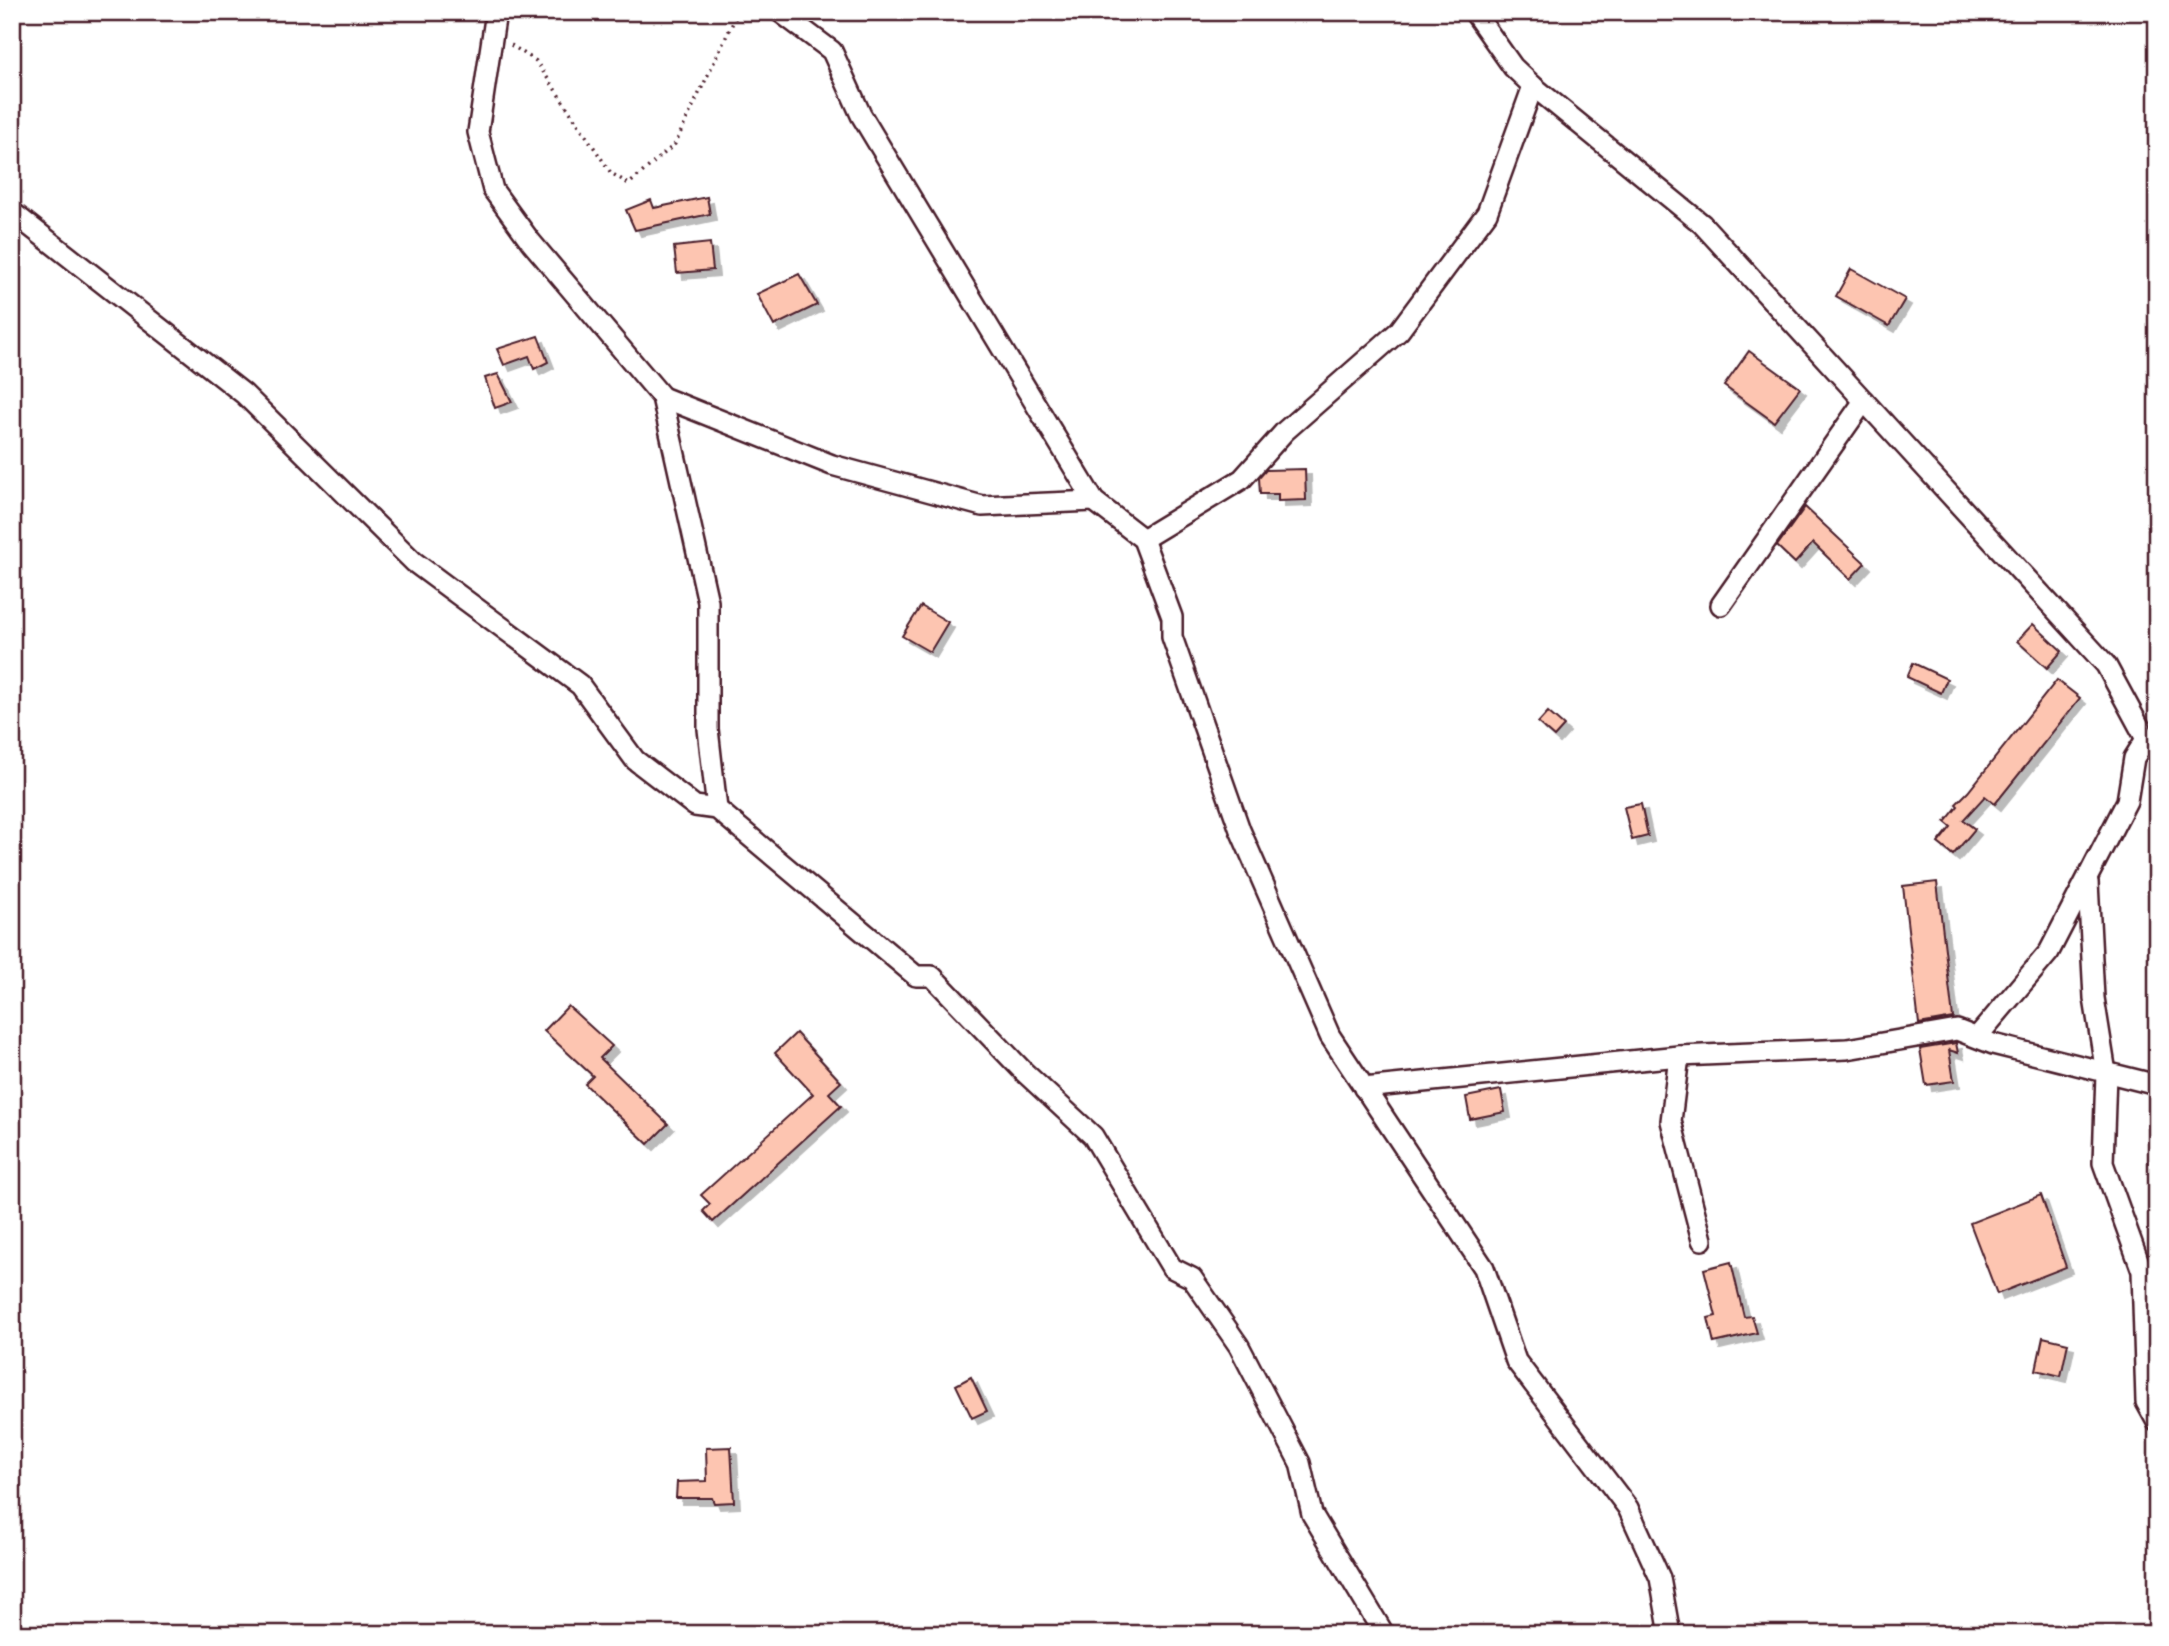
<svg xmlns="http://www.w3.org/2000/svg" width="2169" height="1646" viewBox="0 0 2169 1646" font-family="Caveat,sans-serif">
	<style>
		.building { fill: #fdc5b1; stroke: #4a1f2b; stroke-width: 2; filter: url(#shadow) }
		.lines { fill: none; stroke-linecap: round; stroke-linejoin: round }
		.minor-casing { stroke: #4a1f2b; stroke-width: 24 }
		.path { stroke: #4a1f2b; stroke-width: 3.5; stroke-dasharray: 2 5; stroke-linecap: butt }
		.minor { stroke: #fff; stroke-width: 19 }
	</style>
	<defs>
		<filter id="shadow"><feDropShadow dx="6" dy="6" stdDeviation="0" flood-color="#0004"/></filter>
	</defs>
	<rect width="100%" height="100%" fill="#fff"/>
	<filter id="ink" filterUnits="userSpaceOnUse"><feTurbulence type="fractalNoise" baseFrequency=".0143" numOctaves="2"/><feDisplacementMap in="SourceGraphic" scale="14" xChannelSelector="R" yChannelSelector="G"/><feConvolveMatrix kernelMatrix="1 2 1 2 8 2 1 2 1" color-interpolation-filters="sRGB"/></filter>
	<g filter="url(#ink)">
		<g class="building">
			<path d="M 707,197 L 710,214 L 635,230 L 626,210 L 651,200 L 654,208 Z"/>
			<path d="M 710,243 L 713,270 L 677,273 L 674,247 Z"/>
			<path d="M 1851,269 L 1905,299 L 1889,326 L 1836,296 Z"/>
			<path d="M 799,274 L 817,305 L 774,326 L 757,294 Z"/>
			<path d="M 538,336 L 548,362 L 534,369 L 529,356 L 504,365 L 497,349 Z"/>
			<path d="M 1749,351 L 1800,388 L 1774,422 L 1724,386 Z"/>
			<path d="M 498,374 L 512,402 L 495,408 L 485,378 Z"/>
			<path d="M 1305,469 L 1306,500 L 1278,501 L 1278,494 L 1260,494 L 1259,478 L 1266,470 Z"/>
			<path d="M 1805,507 L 1865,563 L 1850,579 L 1813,543 L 1795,563 L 1777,546 Z"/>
			<path d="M 921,606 L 948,622 L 930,652 L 902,636 Z"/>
			<path d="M 2033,624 L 2062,651 L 2047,668 L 2017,641 Z"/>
			<path d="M 1913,663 L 1947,679 L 1941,693 L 1907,677 Z"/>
			<path d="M 2057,680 L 2080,698 L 1995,804 L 1985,796 L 1963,820 L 1975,829 L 1953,855 L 1938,843 L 1951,827 L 1945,822 L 1958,806 L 1956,804 L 1968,792 Z"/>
			<path d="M 1548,712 L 1564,726 L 1554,737 L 1538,723 Z"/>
			<path d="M 1641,804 L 1648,836 L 1632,840 L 1624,807 Z"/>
			<path d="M 1937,882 L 1953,1018 L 1919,1024 L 1903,886 Z"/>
			<path d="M 568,1006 L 612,1046 L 600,1058 L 668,1124 L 648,1144 L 585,1084 L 593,1076 L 544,1031 Z"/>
			<path d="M 796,1033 L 841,1082 L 829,1093 L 841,1106 L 713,1222 L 703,1211 L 710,1204 L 701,1195 L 813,1094 L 775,1053 Z"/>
			<path d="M 1956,1043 L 1958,1053 L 1949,1050 L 1954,1081 L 1926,1085 L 1920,1049 Z"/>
			<path d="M 1501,1090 L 1505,1112 L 1470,1119 L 1466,1097 Z"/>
			<path d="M 2041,1195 L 2066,1267 L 1997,1294 L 1970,1223 Z"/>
			<path d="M 1731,1262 L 1744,1317 L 1752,1316 L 1757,1333 L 1714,1343 L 1708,1318 L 1716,1316 L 1704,1269 Z"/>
			<path d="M 2043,1337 L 2068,1343 L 2061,1376 L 2036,1370 Z"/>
			<path d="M 971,1377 L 987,1411 L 972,1418 L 956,1385 Z"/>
			<path d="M 731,1447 L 734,1502 L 714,1503 L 712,1498 L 676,1498 L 677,1482 L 707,1481 L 706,1448 Z"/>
		</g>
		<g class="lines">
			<defs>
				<g id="minor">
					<path d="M 496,12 L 478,132 L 493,190 L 531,242 L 662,397 L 708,602 L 708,729 L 717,809"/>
					<path d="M 780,12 L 832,51 L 861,115 L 1094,501 L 1143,539 L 1172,617 L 1172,637 L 1240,830 L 1330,1036 L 1484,1268 L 1516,1361 L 1628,1508 L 1660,1578 L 1670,1634"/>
					<path d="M 1474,12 L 1513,67 L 1533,86 L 1702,224 L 1864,401"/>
					<path d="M 12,212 L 244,394 L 414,562 L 580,685 L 635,760 L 695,806 L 717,809 L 916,976 L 932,976 L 1024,1072 L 1093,1136 L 1172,1268 L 1192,1278 L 1239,1346 L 1300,1463 L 1312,1514 L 1384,1634"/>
					<path d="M 662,397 L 832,465 L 982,506 L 1094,501"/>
					<path d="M 1143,539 L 1242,479 L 1285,431 L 1399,331 L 1487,213 L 1533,86"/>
					<path d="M 1721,605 L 1864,401 L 2106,665 L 2146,739 L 2157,752"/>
					<path d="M 2088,882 L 2094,998 L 2106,1073 L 2103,1163 L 2142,1271 L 2146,1402 L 2157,1422"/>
					<path d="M 1978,1036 L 2049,952 L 2127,801 L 2134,758 L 2146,739"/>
					<path d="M 1679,1056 L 1671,1121 L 1702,1240"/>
					<path d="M 1364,1088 L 1679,1056 L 1847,1049 L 1957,1030 L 1993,1044 L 2157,1085"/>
				</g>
			</defs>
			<use href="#minor" class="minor-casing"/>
			<path class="path" d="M 511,45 L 536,61 L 611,173 L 629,184 L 675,144 L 738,12"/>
			<use href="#minor" class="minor"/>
		</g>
	</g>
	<rect width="2169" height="1646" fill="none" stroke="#fff" stroke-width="42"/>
	<rect x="21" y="21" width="2127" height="1604" fill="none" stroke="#4a1f2b" stroke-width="2.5" filter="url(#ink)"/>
</svg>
